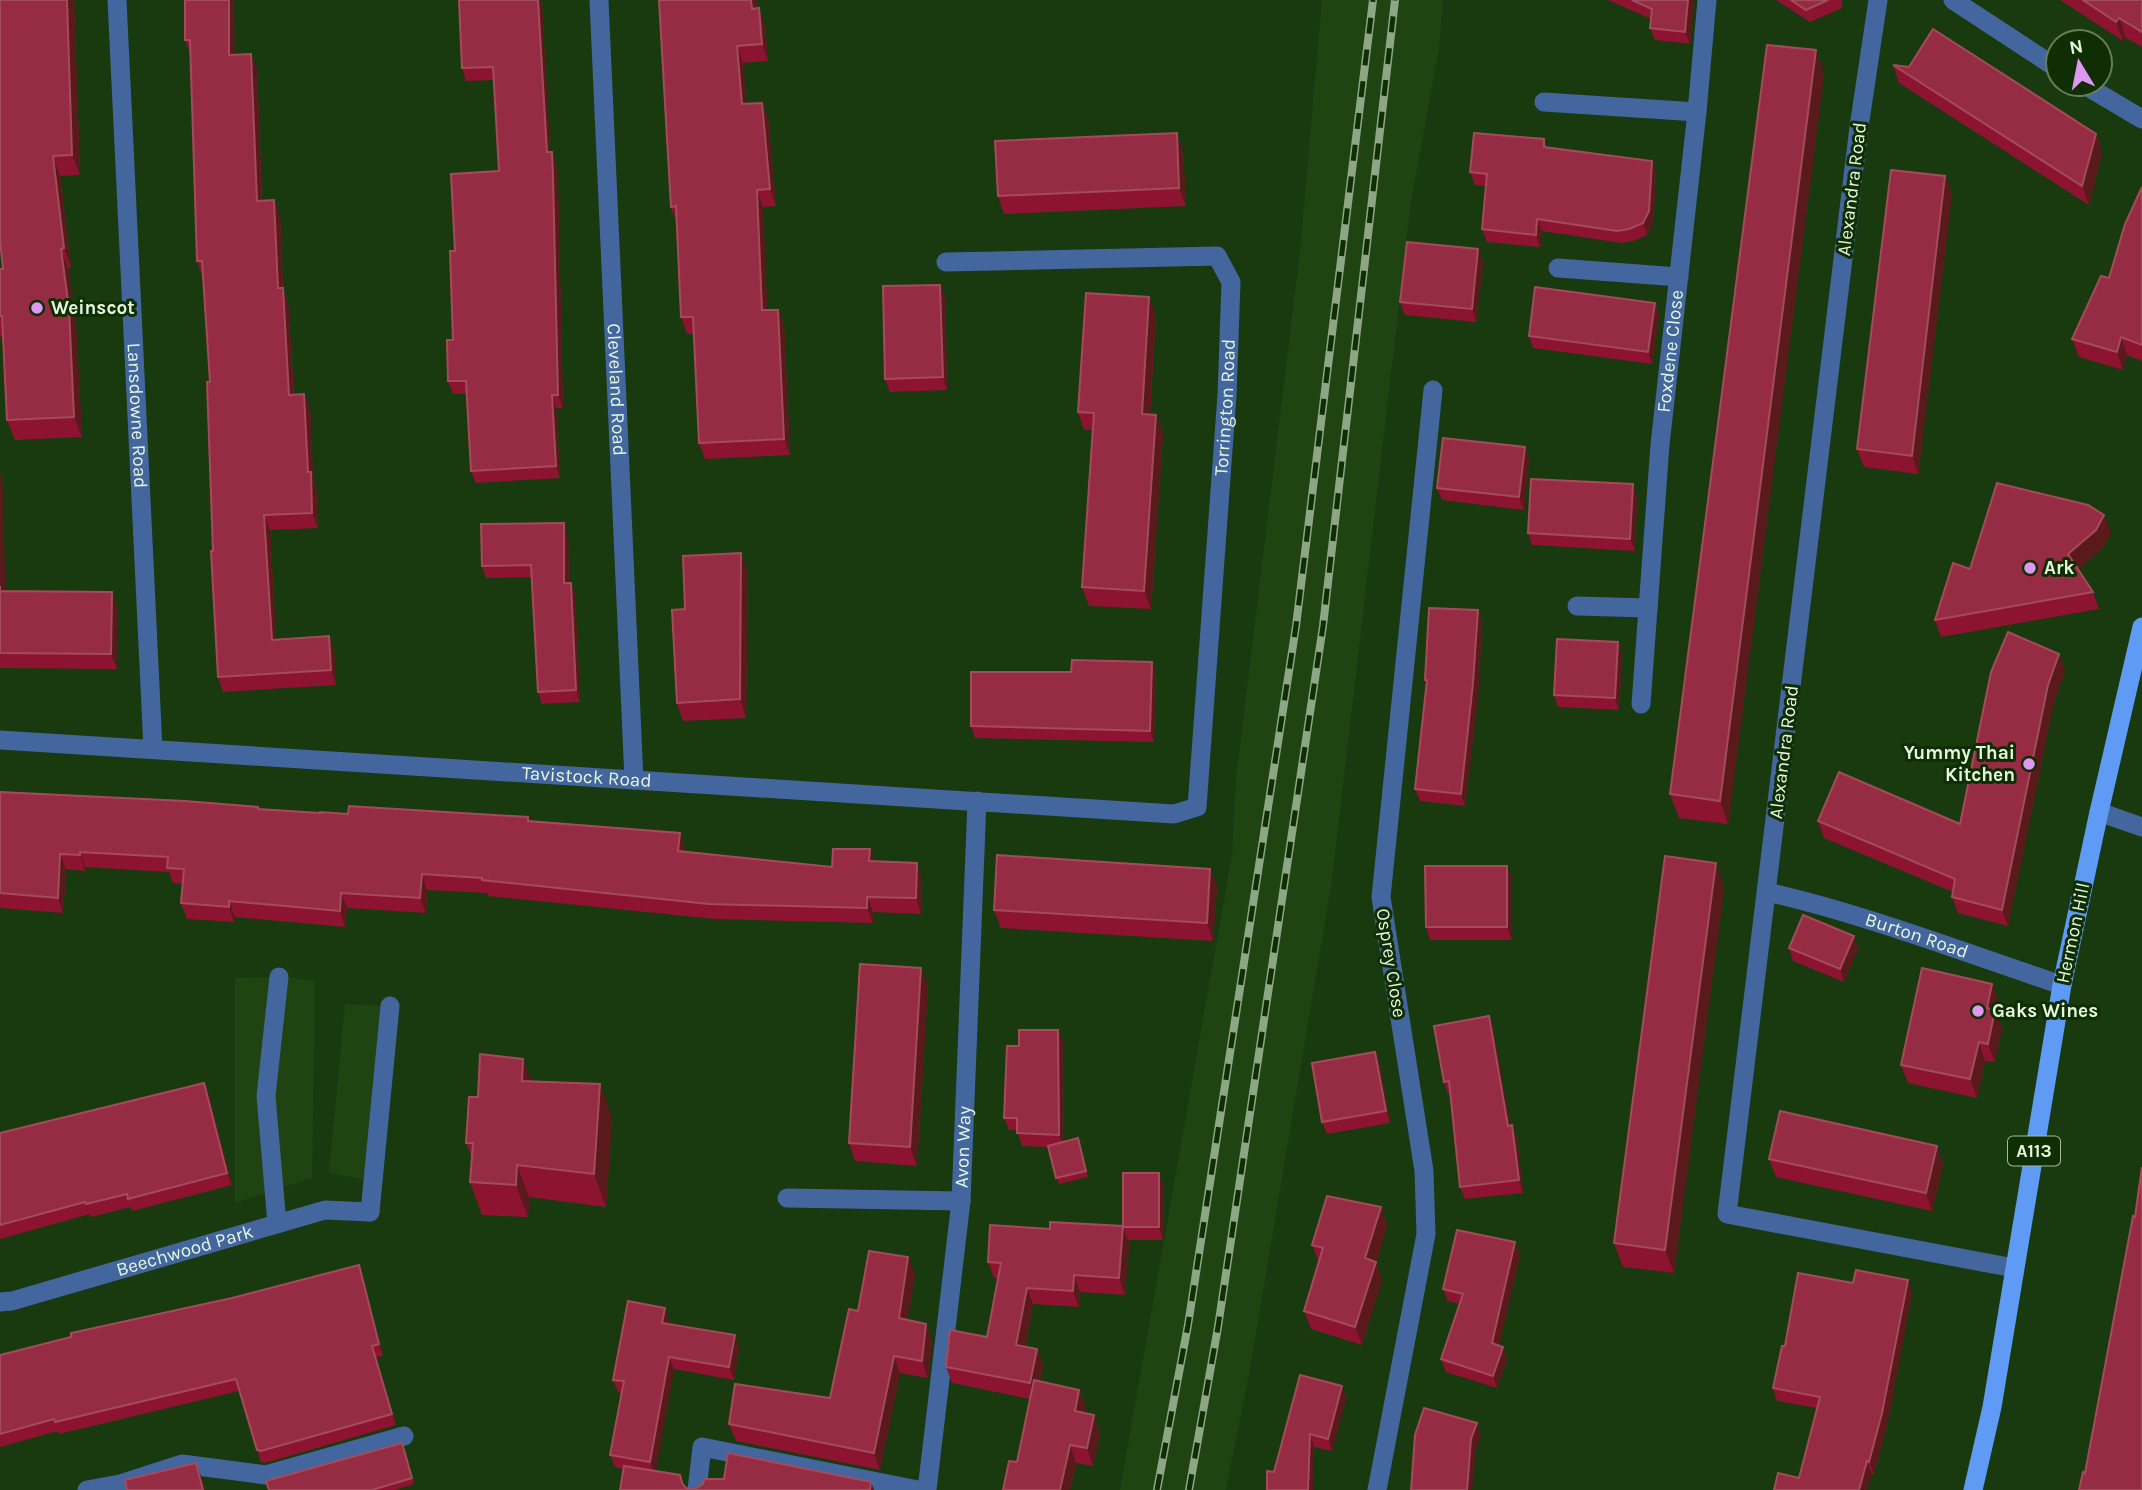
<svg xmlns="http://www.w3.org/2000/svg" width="2142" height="1490" viewBox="0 0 2142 1490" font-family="Karla,sans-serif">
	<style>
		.built { fill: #1f4412 }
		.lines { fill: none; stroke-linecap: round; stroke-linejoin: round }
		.service { stroke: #42669d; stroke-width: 19 }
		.minor { stroke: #42669d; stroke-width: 19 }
		.primary { stroke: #5f9af4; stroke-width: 19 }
		.rail-casing { stroke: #8da685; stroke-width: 8 }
		.rail { stroke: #0f2e03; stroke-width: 5; stroke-dasharray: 16; stroke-linecap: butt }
		.wall { fill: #8d1430 }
		.shaded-wall { fill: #5a191b }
		.building { fill: #962c43; stroke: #a24c5b; stroke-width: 2 }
		.poi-dot { fill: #de98f2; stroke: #0f2e03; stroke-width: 2.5 }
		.labels { text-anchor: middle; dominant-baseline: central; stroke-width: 6; stroke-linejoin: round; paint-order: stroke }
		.shield { fill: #0f2e03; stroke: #a4bb9c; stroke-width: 2 }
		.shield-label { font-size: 18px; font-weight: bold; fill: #e4f7de }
		.street-label { font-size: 19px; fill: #e4f7de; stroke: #0f2e03 }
		.poi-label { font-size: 19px; font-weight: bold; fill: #e4f7de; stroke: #0f2e03; text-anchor: start }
	</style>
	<rect width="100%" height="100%" fill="#19390e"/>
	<g class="built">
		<path d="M 1322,0 L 1443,0 L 1439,49 L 1411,202 L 1332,880 L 1251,1364 L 1226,1490 L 1120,1490 L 1232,855 L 1236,779 L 1300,251 Z"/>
		<path d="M 279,977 L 315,980 L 312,1178 L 235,1203 L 235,978 Z"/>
		<path d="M 345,1004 L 390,1006 L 373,1181 L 329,1173 Z"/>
	</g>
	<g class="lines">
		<g class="service">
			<path d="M 1544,102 L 1697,112"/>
			<path d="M 1558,268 L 1679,277"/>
			<path d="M 1577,606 L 1648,608"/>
			<path d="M 787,1198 L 961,1201"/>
			<path d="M 370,1212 L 390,1006"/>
			<path d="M 277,1224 L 266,1096 L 279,977"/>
			<path d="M 87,1490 L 120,1484 L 182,1464 L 266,1475 L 404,1436"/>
		</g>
		<g class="minor">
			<path id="s1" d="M 117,0 L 153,749"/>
			<path id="s2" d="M 599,0 L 634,780"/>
			<path d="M 1878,0 L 1859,127 L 1727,1214 L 2014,1268"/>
			<path d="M 1953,0 L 2058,69"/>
			<path d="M 2083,84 L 2142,119"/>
			<path id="s3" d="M 1641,704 L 1660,445 L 1697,112 L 1707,0"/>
			<path id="s4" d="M 0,740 L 1174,814 L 1197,807 L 1227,395 L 1231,282 L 1217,256 L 946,262"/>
			<path d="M 2099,812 L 2142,827"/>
			<path id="s5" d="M 1767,892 C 1868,915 1965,953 2062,985"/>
			<path id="s6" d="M 0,1302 L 12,1301 L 325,1210 L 370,1212"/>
			<path d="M 697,1490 L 702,1447 L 918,1490"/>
			<path id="s7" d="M 927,1490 L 961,1201 L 977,801"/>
			<path d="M 1377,1490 L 1426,1234 L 1424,1171 L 1381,897 L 1433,390"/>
		</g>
		<path class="primary" d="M 1973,1490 L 1992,1407 L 2062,985 L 2099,812 L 2142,627"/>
		<defs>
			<g id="rail">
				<path d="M 1157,1490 L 1188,1325 L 1296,626 L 1373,0"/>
				<path d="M 1189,1490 L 1218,1327 L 1323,626 L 1395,0"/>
			</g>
		</defs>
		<use href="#rail" class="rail-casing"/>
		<use href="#rail" class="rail"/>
	</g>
	<g class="wall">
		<path d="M 74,0 L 80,175 L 60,176 L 71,268 L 68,268 L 76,328 L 82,437 L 15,440 L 7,420 L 3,336 L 0,337 L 0,269 L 3,269 Z"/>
		<path d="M 185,0 L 234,55 L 251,54 L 257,69 L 262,200 L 280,215 L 283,288 L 288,303 L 294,394 L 310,408 L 313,478 L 316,487 L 318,528 L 270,530 L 276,639 L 329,636 L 334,651 L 336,685 L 223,692 L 218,677 L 213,551 L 210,382 L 203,275 L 202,275 L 197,261 L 191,55 L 185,40 Z"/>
		<path d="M 459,0 L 540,0 L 542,6 L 550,152 L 556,164 L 558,189 L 563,408 L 556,408 L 560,478 L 476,483 L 471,471 L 466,394 L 453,394 L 448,381 L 453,340 L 455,251 L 499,171 L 494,80 L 466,81 L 462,68 Z"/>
		<path d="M 659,0 L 756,0 L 757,8 L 765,25 L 768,61 L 743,63 L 746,103 L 762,103 L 768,119 L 776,206 L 763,207 L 767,310 L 778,310 L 784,326 L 790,455 L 705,459 L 699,443 L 694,334 L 687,334 L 681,317 L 676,221 L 671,207 Z"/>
		<path d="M 1608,0 L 1694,0 L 1690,44 L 1655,40 L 1650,28 L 1651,19 Z"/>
		<path d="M 1776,0 L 1842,0 L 1842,8 L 1810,22 Z"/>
		<path d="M 2060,0 L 2142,0 L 2142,47 L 2126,38 L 2123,41 Z"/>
		<path d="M 1893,65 L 2096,134 L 2102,152 L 2089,205 L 1899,83 Z"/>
		<path d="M 1824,74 L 1728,824 L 1679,818 L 1670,794 Z"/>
		<path d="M 1544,139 L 1547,147 L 1652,161 L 1656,173 L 1653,223 L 1647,235 L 1633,241 L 1622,243 L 1542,231 L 1540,247 L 1487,242 L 1482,229 L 1486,186 L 1475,185 L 1470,172 Z"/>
		<path d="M 1183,151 L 1186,206 L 1004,214 L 998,196 Z"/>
		<path d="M 1945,176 L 1952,194 L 1918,474 L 1864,467 L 1857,449 Z"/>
		<path d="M 2142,187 L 2142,361 L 2127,355 L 2123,370 L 2079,357 L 2072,339 L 2109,278 Z"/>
		<path d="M 1483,262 L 1476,322 L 1405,315 L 1400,302 Z"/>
		<path d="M 940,285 L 945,297 L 947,390 L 890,392 L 885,379 Z"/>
		<path d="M 1655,303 L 1659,315 L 1652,364 L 1533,348 L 1529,336 Z"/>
		<path d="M 1156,315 L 1150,415 L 1156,415 L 1163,433 L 1151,609 L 1089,606 L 1082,587 L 1093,430 L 1084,430 L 1078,412 Z"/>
		<path d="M 1525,447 L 1529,460 L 1524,510 L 1442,500 L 1437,488 Z"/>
		<path d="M 0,473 L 2,479 L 5,591 L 117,607 L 117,669 L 0,668 Z"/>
		<path d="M 1637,496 L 1635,551 L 1532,545 L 1528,533 Z"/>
		<path d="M 2111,532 L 2103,547 L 2078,569 L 2093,592 L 2099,609 L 1941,637 L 1935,620 L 1970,569 Z"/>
		<path d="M 568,536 L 569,583 L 571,583 L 575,595 L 580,702 L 542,704 L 538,692 L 532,577 L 486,578 L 482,566 Z"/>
		<path d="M 748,571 L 746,718 L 683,721 L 677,703 L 685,609 Z"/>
		<path d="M 1478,610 L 1482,623 L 1478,695 L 1465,806 L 1420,801 L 1415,789 L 1427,685 L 1425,680 Z"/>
		<path d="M 1618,642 L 1622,654 L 1619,710 L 1558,707 L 1554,695 Z"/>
		<path d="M 2059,654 L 2065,671 L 2054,701 L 2008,926 L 1958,913 L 1952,897 L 1953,892 L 1824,838 L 1818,821 L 1960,824 Z"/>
		<path d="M 1156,674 L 1154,742 L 975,738 L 971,726 Z"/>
		<path d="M 0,792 L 320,813 L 528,817 L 529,821 L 685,849 L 685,852 L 832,867 L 870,849 L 874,862 L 922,878 L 921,914 L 873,912 L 873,923 L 715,919 L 488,896 L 487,893 L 427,890 L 426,913 L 347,908 L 345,927 L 235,917 L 234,922 L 187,919 L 181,903 L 183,884 L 173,883 L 169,872 L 85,867 L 85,871 L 66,869 L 63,913 L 0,908 Z"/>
		<path d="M 1507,866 L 1512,878 L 1512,940 L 1430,940 L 1426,927 Z"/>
		<path d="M 1210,869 L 1217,887 L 1213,941 L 1001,928 L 994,910 Z"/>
		<path d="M 1724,887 L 1674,1273 L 1623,1267 L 1614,1243 Z"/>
		<path d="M 1789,948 L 1858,948 L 1844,982 L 1793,961 Z"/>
		<path d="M 928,986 L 917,1166 L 855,1161 L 849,1143 Z"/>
		<path d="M 1999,1002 L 1996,1013 L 2002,1028 L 1995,1062 L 1985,1061 L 1977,1098 L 1908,1083 L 1901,1065 Z"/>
		<path d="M 1489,1016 L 1493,1029 L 1510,1126 L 1517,1138 L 1523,1193 L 1465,1199 L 1460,1187 L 1450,1094 L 1448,1094 L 1444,1082 Z"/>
		<path d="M 1058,1030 L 1063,1042 L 1064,1142 L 1078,1138 L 1088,1177 L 1059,1184 L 1048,1147 L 1022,1146 L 1017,1130 L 1009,1130 L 1004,1118 L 1019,1046 Z"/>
		<path d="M 1380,1064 L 1390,1123 L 1327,1134 L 1322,1122 Z"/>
		<path d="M 531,1081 L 612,1116 L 606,1207 L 529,1197 L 528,1217 L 482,1215 L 470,1182 L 472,1158 L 466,1143 L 478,1097 Z"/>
		<path d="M 204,1083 L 209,1095 L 232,1185 L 132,1211 L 131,1207 L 91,1217 L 90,1214 L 0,1239 L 0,1133 Z"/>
		<path d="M 1769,1159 L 1943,1164 L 1932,1211 L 1776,1177 Z"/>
		<path d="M 1164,1186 L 1163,1240 L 1128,1240 L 1123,1227 Z"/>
		<path d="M 1381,1207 L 1387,1226 L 1376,1262 L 1382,1280 L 1362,1345 L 1311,1329 L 1304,1311 L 1319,1263 L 1312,1245 Z"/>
		<path d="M 1123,1226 L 1129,1243 L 1125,1295 L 1080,1292 L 1079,1307 L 1033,1304 L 1025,1347 L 1037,1349 L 1043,1366 L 1039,1381 L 1079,1390 L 1086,1408 L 1085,1413 L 1100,1433 L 1093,1466 L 1076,1463 L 1070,1490 L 1003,1490 L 1017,1462 L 1030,1399 L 952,1383 L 946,1367 L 987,1337 L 998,1279 L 994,1278 L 988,1262 L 1050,1229 Z"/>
		<path d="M 1520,1255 L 1499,1345 L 1507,1359 L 1497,1388 L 1446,1372 L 1441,1359 L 1460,1304 L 1448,1301 L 1443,1289 Z"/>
		<path d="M 915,1274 L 907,1320 L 926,1324 L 932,1341 L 928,1378 L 900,1373 L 880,1470 L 736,1441 L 729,1424 L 830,1398 L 858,1311 Z"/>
		<path d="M 363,1277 L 383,1356 L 376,1357 L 396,1425 L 265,1463 L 261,1462 L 239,1391 L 59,1434 L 58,1431 L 0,1447 L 0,1355 L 71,1337 Z"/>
		<path d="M 1912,1292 L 1887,1426 L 1874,1474 L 1799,1478 L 1817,1408 L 1777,1401 L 1773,1388 L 1785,1346 Z"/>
		<path d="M 665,1308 L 669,1320 L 669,1324 L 739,1347 L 734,1380 L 674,1369 L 655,1471 L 680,1475 L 685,1486 L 692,1490 L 874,1490 L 620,1490 L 623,1469 L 615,1467 L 610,1455 L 622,1393 L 618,1392 L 613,1380 Z"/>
		<path d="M 1342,1386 L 1346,1399 L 1332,1451 L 1314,1447 L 1274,1472 Z"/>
		<path d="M 402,1443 L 414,1484 L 395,1490 L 269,1490 Z"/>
	</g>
	<g class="shaded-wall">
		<path d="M 67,0 L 74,0 L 80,175 L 72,155 Z"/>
		<path d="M 229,0 L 234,0 L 235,70 L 229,55 Z"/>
		<path d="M 538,0 L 540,0 L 542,6 L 551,164 L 547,152 Z"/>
		<path d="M 751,0 L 756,0 L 758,25 L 752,9 Z"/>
		<path d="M 1688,0 L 1694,0 L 1690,44 L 1685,32 Z"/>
		<path d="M 759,8 L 765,25 L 768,61 L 762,44 Z"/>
		<path d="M 2119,18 L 2126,38 L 2123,41 L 2116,22 Z"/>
		<path d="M 737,46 L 743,63 L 748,120 L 742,104 Z"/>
		<path d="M 1816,50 L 1824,74 L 1728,824 L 1720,801 Z"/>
		<path d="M 251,54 L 257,69 L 262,215 L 257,201 Z"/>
		<path d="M 762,103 L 768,119 L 776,206 L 770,189 Z"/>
		<path d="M 1177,133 L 1183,151 L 1186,206 L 1179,188 Z"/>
		<path d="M 2096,134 L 2102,152 L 2089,205 L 2082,186 Z"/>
		<path d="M 552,152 L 556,164 L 558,189 L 563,408 L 558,395 Z"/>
		<path d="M 53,156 L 60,176 L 71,268 L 64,248 Z"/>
		<path d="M 1652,161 L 1656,173 L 1653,223 L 1647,235 L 1643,223 Z"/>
		<path d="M 1945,176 L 1952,194 L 1918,474 L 1912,456 Z"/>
		<path d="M 757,190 L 763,207 L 768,327 L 762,310 Z"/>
		<path d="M 274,200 L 280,215 L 283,303 L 278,288 Z"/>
		<path d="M 1537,219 L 1542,231 L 1540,247 L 1536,235 Z"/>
		<path d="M 61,249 L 68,268 L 76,328 L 82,437 L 74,417 Z"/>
		<path d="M 1478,249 L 1483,262 L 1476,322 L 1472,309 Z"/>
		<path d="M 940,285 L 945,297 L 947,390 L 943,377 Z"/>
		<path d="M 283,288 L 288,303 L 294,409 L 289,395 Z"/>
		<path d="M 1149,297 L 1156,315 L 1148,433 L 1142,414 Z"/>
		<path d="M 1655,303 L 1659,315 L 1652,364 L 1648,352 Z"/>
		<path d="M 778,310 L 784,326 L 790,455 L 784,439 Z"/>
		<path d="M 2121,337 L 2127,355 L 2123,370 L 2117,352 Z"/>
		<path d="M 304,394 L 310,408 L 313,478 L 316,487 L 318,528 L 312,513 L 308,472 Z"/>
		<path d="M 552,395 L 556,408 L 560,478 L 556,466 Z"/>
		<path d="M 1156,415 L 1163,433 L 1151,609 L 1144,591 Z"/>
		<path d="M 1525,447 L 1529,460 L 1524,510 L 1519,497 Z"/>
		<path d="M 0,473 L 2,479 L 6,606 L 0,591 Z"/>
		<path d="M 1633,484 L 1637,496 L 1635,551 L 1630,539 Z"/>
		<path d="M 264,515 L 270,530 L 277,654 L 272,640 Z"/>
		<path d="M 2104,515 L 2111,532 L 2103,547 L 2075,571 L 2068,554 Z"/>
		<path d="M 564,523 L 568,536 L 569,595 L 564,583 Z"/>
		<path d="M 741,553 L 748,571 L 746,718 L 740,699 Z"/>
		<path d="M 571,583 L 575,595 L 580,702 L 576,690 Z"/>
		<path d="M 112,592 L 117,607 L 117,669 L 111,654 Z"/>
		<path d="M 1478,610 L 1482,623 L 1478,695 L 1465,806 L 1461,794 Z"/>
		<path d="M 329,636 L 334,651 L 336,685 L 331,670 Z"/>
		<path d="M 1618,642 L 1622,654 L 1619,710 L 1615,698 Z"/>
		<path d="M 2059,654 L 2065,671 L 2054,701 L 2008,926 L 2002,910 L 2048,685 Z"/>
		<path d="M 1152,662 L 1156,674 L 1154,742 L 1150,731 Z"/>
		<path d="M 680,833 L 685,849 L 684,866 L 678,851 Z"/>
		<path d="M 870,849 L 875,865 L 869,861 Z"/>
		<path d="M 80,852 L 85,867 L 85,871 L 80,855 Z"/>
		<path d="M 60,854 L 66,869 L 63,913 L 58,898 Z"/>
		<path d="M 917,863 L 922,878 L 921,914 L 916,898 Z"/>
		<path d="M 1716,863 L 1724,887 L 1674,1273 L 1665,1250 Z"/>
		<path d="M 1507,866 L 1512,878 L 1512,940 L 1507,927 Z"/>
		<path d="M 1210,869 L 1217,887 L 1213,941 L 1207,923 Z"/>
		<path d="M 422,874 L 427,890 L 426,913 L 420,898 Z"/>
		<path d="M 341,893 L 347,908 L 345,927 L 340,911 Z"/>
		<path d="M 867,897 L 873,912 L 873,923 L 867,908 Z"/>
		<path d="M 229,901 L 235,917 L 234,922 L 229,907 Z"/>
		<path d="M 1854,936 L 1858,948 L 1844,982 L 1840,969 Z"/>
		<path d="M 921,968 L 928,986 L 917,1166 L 910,1147 Z"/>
		<path d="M 1992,984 L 1999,1002 L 1996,1013 L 2002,1028 L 1995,1062 L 1988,1044 L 1987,1008 Z"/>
		<path d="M 1489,1016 L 1493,1029 L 1513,1138 L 1508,1126 Z"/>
		<path d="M 1058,1030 L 1063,1042 L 1064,1147 L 1059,1135 Z"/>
		<path d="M 1979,1042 L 1985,1061 L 1977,1098 L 1970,1079 Z"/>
		<path d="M 1375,1052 L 1380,1064 L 1390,1123 L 1386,1111 Z"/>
		<path d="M 523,1059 L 535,1091 L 522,1081 Z"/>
		<path d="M 204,1083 L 209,1095 L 232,1185 L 227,1173 Z"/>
		<path d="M 600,1084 L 612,1116 L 606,1207 L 594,1174 Z"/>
		<path d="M 1512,1125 L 1517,1138 L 1523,1193 L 1519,1180 Z"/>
		<path d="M 1937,1146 L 1943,1164 L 1932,1211 L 1926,1193 Z"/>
		<path d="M 517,1165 L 529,1197 L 528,1217 L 516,1185 Z"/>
		<path d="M 1159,1173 L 1164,1186 L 1163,1240 L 1159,1227 Z"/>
		<path d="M 1381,1207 L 1387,1226 L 1376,1262 L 1382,1280 L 1362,1345 L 1355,1327 L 1365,1258 Z"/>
		<path d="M 1123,1226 L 1129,1243 L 1125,1295 L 1119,1278 Z"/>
		<path d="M 1515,1242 L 1520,1255 L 1497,1355 L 1492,1343 Z"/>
		<path d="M 908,1257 L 915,1274 L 905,1335 L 899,1318 Z"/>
		<path d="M 359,1265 L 363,1277 L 383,1356 L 379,1344 Z"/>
		<path d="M 1074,1275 L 1080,1292 L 1079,1307 L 1073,1291 Z"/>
		<path d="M 1908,1280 L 1912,1292 L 1887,1426 L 1874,1474 L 1869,1462 Z"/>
		<path d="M 1027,1288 L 1033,1304 L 1022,1361 L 1016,1345 Z"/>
		<path d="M 665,1308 L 669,1320 L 667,1336 L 662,1323 Z"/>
		<path d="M 926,1324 L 932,1341 L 928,1378 L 922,1361 Z"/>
		<path d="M 735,1335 L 739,1347 L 734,1380 L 729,1367 Z"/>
		<path d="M 372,1346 L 376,1357 L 396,1425 L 392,1414 Z"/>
		<path d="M 1503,1347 L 1507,1359 L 1497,1388 L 1493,1376 Z"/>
		<path d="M 1037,1349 L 1043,1366 L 1036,1400 L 1030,1383 Z"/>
		<path d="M 894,1356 L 900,1373 L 880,1470 L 874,1453 Z"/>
		<path d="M 669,1357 L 674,1369 L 655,1475 L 650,1462 Z"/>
		<path d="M 1342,1386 L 1346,1399 L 1332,1451 L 1328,1439 Z"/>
		<path d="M 1079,1390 L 1086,1408 L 1082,1429 L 1075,1411 Z"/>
		<path d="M 1094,1415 L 1100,1433 L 1093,1466 L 1087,1448 Z"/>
		<path d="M 1477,1423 L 1481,1435 L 1476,1451 L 1472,1490 L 1467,1490 L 1471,1439 Z"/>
		<path d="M 1310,1434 L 1314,1447 L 1313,1490 L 1308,1490 Z"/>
		<path d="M 1070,1445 L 1076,1463 L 1070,1490 L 1060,1490 Z"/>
		<path d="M 1867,1461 L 1872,1474 L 1867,1490 L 1859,1490 Z"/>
		<path d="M 196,1463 L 203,1481 L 205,1490 L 203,1490 Z"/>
		<path d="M 871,1482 L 874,1490 L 870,1490 Z"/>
	</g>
	<g class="building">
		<path d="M 0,0 L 67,0 L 72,155 L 53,156 L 64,248 L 61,249 L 69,308 L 74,417 L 7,420 L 2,316 L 0,316 L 0,269 L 3,269 L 0,240 Z"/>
		<path d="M 185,0 L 229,0 L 229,55 L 251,54 L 257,201 L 274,200 L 278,288 L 283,288 L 289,395 L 304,394 L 308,472 L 311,472 L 312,513 L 264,515 L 272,640 L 329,636 L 331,670 L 218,677 L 211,551 L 213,551 L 207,382 L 210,382 L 202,261 L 197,261 L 190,40 L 185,40 Z"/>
		<path d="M 459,0 L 538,0 L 547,152 L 552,152 L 553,176 L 558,395 L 552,395 L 556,466 L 471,471 L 466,381 L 448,381 L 447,340 L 453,340 L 450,251 L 455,251 L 451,174 L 499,171 L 493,67 L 462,68 Z"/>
		<path d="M 659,0 L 751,0 L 752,9 L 759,8 L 762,44 L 737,46 L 742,104 L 762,103 L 770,189 L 757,190 L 762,310 L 778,310 L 784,439 L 699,443 L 693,317 L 681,317 L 676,206 L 671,207 Z"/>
		<path d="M 1632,0 L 1688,0 L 1685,32 L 1650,28 L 1652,9 Z"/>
		<path d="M 1791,0 L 1828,0 L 1806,10 Z"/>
		<path d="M 2083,0 L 2142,0 L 2142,32 L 2119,18 L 2116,22 Z"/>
		<path d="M 1933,29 L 2096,134 L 2082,186 L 1893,65 L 1909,67 Z"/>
		<path d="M 1767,45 L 1816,50 L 1720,801 L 1670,794 Z"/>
		<path d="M 1177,133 L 1179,188 L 998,196 L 995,141 Z"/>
		<path d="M 1474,133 L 1544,139 L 1544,147 L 1652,161 L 1649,211 L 1643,223 L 1629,229 L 1617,231 L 1537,219 L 1536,235 L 1482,229 L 1487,174 L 1470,172 Z"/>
		<path d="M 1891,170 L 1945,176 L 1912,456 L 1857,449 Z"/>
		<path d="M 2142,187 L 2142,345 L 2121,337 L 2117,352 L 2072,339 L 2101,276 L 2109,278 L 2125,224 Z"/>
		<path d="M 1407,242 L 1478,249 L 1472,309 L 1400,302 Z"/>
		<path d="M 940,285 L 943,377 L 885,379 L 883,286 Z"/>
		<path d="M 1535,287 L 1655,303 L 1648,352 L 1529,336 Z"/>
		<path d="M 1086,293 L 1149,297 L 1142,414 L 1156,415 L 1144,591 L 1082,587 L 1094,413 L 1078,412 Z"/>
		<path d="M 1443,438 L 1525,447 L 1519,497 L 1437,488 Z"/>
		<path d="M 1531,479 L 1633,484 L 1630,539 L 1528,533 Z"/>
		<path d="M 1997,483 L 2088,505 L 2104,515 L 2096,530 L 2068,554 L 2093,592 L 1935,620 L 1953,563 L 1970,569 Z"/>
		<path d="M 564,523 L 564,583 L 571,583 L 576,690 L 538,692 L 531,565 L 482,566 L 481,524 Z"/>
		<path d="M 741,553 L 740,699 L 677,703 L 672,610 L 685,609 L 683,556 Z"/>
		<path d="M 0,586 L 0,591 L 112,592 L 111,654 L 0,653 Z"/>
		<path d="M 1429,608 L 1478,610 L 1473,683 L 1461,794 L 1415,789 L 1427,680 L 1425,680 Z"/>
		<path d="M 2008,632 L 2059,654 L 2048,685 L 2002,910 L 1952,897 L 1955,879 L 1818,821 L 1839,772 L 1960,824 L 1991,672 Z"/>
		<path d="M 1557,639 L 1618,642 L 1615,698 L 1554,695 Z"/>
		<path d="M 1072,660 L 1152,662 L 1150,731 L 971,726 L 971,672 L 1071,672 Z"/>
		<path d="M 0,792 L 185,801 L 258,807 L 258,809 L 320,813 L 320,812 L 348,814 L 349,806 L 528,817 L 528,821 L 680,833 L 678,851 L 832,867 L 833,849 L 870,849 L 869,861 L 917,863 L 916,898 L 867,897 L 867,908 L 709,904 L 482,880 L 482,878 L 422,874 L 420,898 L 341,893 L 340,911 L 229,901 L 229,907 L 181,903 L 184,869 L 167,868 L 168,857 L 80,852 L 80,855 L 60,854 L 58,898 L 0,893 Z"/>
		<path d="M 997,855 L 1210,869 L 1207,923 L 994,910 Z"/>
		<path d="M 1665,856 L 1716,863 L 1665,1250 L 1614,1243 Z"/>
		<path d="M 1425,866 L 1507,866 L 1507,927 L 1426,927 Z"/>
		<path d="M 1803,915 L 1854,936 L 1840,969 L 1789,948 Z"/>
		<path d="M 860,964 L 921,968 L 910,1147 L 849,1143 Z"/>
		<path d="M 1922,968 L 1992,984 L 1987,1008 L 1995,1010 L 1988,1044 L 1979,1042 L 1970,1079 L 1901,1065 Z"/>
		<path d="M 1489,1016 L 1508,1126 L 1512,1125 L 1519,1180 L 1460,1187 L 1449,1081 L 1444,1082 L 1434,1026 Z"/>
		<path d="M 1019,1030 L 1058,1030 L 1059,1135 L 1017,1133 L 1017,1118 L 1004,1118 L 1007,1046 L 1019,1046 Z"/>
		<path d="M 1375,1052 L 1386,1111 L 1322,1122 L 1312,1063 Z"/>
		<path d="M 480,1054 L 523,1059 L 522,1081 L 600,1084 L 594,1174 L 517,1165 L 516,1185 L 470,1182 L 473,1143 L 466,1143 L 469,1097 L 478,1097 Z"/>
		<path d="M 204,1083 L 227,1173 L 128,1199 L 127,1194 L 86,1204 L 85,1202 L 0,1225 L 0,1133 Z"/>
		<path d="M 1780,1111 L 1937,1146 L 1926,1193 L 1769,1159 Z"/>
		<path d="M 1078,1138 L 1086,1171 L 1056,1178 L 1048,1146 Z"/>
		<path d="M 2142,1167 L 2142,1490 L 2079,1490 L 2083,1472 L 2085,1473 L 2133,1216 L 2135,1217 Z"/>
		<rect x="1123" y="1173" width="36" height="54"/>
		<path d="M 1327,1196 L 1381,1207 L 1365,1258 L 1376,1262 L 1355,1327 L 1304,1311 L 1323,1248 L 1312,1245 Z"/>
		<path d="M 1050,1222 L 1123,1226 L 1119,1278 L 1074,1275 L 1073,1291 L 1027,1288 L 1016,1345 L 1037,1349 L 1030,1383 L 946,1367 L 950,1330 L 987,1337 L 1001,1263 L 988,1262 L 990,1225 L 1050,1229 Z"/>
		<path d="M 1457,1230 L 1515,1242 L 1492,1343 L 1503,1347 L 1493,1376 L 1441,1359 L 1463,1294 L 1443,1289 Z"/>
		<path d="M 869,1251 L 908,1257 L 899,1318 L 926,1324 L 922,1361 L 894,1356 L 874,1453 L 729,1424 L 735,1384 L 830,1398 L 849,1309 L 858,1311 Z"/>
		<path d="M 359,1265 L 379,1344 L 372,1346 L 392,1414 L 261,1451 L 257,1450 L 236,1379 L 55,1422 L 54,1419 L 0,1434 L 0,1355 L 71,1337 L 71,1333 L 232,1298 Z"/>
		<path d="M 1856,1270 L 1908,1280 L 1882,1413 L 1869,1462 L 1867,1461 L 1859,1490 L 1774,1490 L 1778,1473 L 1799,1478 L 1820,1397 L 1773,1388 L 1782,1346 L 1785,1346 L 1798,1273 L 1853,1283 Z"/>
		<path d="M 628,1301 L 665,1308 L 662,1323 L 735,1335 L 729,1367 L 669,1357 L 650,1462 L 610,1455 L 624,1381 L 613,1380 Z"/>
		<path d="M 1300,1375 L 1342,1386 L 1328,1439 L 1310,1434 L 1308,1490 L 1267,1490 L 1267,1471 L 1274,1472 Z"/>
		<path d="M 1034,1380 L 1079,1390 L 1075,1411 L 1094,1415 L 1087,1448 L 1070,1445 L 1060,1490 L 1003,1490 L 1009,1461 L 1017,1462 Z"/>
		<path d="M 1424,1408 L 1477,1423 L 1471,1439 L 1467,1490 L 1411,1490 L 1415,1435 Z"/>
		<path d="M 402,1443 L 412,1478 L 372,1490 L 269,1490 L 266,1481 Z"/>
		<path d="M 728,1453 L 871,1482 L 870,1490 L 620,1490 L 624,1466 L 680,1475 L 682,1483 L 686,1488 L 692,1490 L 702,1485 L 705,1479 L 724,1479 Z"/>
		<path d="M 196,1463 L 203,1490 L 127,1490 L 125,1480 Z"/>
	</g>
	<g class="poi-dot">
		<circle cx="37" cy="308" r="7"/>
		<circle cx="2030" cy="568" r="7"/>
		<circle cx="2029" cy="764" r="7"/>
		<circle cx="1978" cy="1011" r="7"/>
	</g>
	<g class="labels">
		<rect class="shield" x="2008" y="1136.5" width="52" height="29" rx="5"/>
		<g class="shield-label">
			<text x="2034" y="1151">A113</text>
		</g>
		<g class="street-label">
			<text transform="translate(1852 189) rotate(-83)">Alexandra Road</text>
			<text stroke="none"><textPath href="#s3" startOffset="354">Foxdene Close</textPath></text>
			<text stroke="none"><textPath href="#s2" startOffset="390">Cleveland Road</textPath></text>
			<text stroke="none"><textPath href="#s4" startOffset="1601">Torrington Road</textPath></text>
			<text stroke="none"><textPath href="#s1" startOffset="416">Lansdowne Road</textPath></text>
			<text transform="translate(1784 752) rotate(-83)">Alexandra Road</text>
			<text stroke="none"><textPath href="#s4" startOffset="588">Tavistock Road</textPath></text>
			<text transform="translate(2073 933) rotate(-78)">Hermon Hill</text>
			<text stroke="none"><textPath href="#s5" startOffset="156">Burton Road</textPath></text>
			<text transform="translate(1391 963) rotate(81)">Osprey Close</text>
			<text stroke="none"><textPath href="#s7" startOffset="345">Avon Way</textPath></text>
			<text stroke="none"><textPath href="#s6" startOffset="192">Beechwood Park</textPath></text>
		</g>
		<g class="poi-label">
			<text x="51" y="308">Weinscot</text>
			<text x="2044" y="568">Ark</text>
			<text x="2015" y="753" text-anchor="end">Yummy Thai<tspan x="2015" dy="22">Kitchen</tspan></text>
			<text x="1992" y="1011">Gaks Wines</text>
		</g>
	</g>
	<g transform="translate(2079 63) rotate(350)"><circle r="33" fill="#0f2e03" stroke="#647e5b" stroke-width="2"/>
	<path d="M0-5L12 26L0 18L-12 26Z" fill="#de98f2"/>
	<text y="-10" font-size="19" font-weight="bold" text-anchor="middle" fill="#e4f7de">N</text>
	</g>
</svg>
